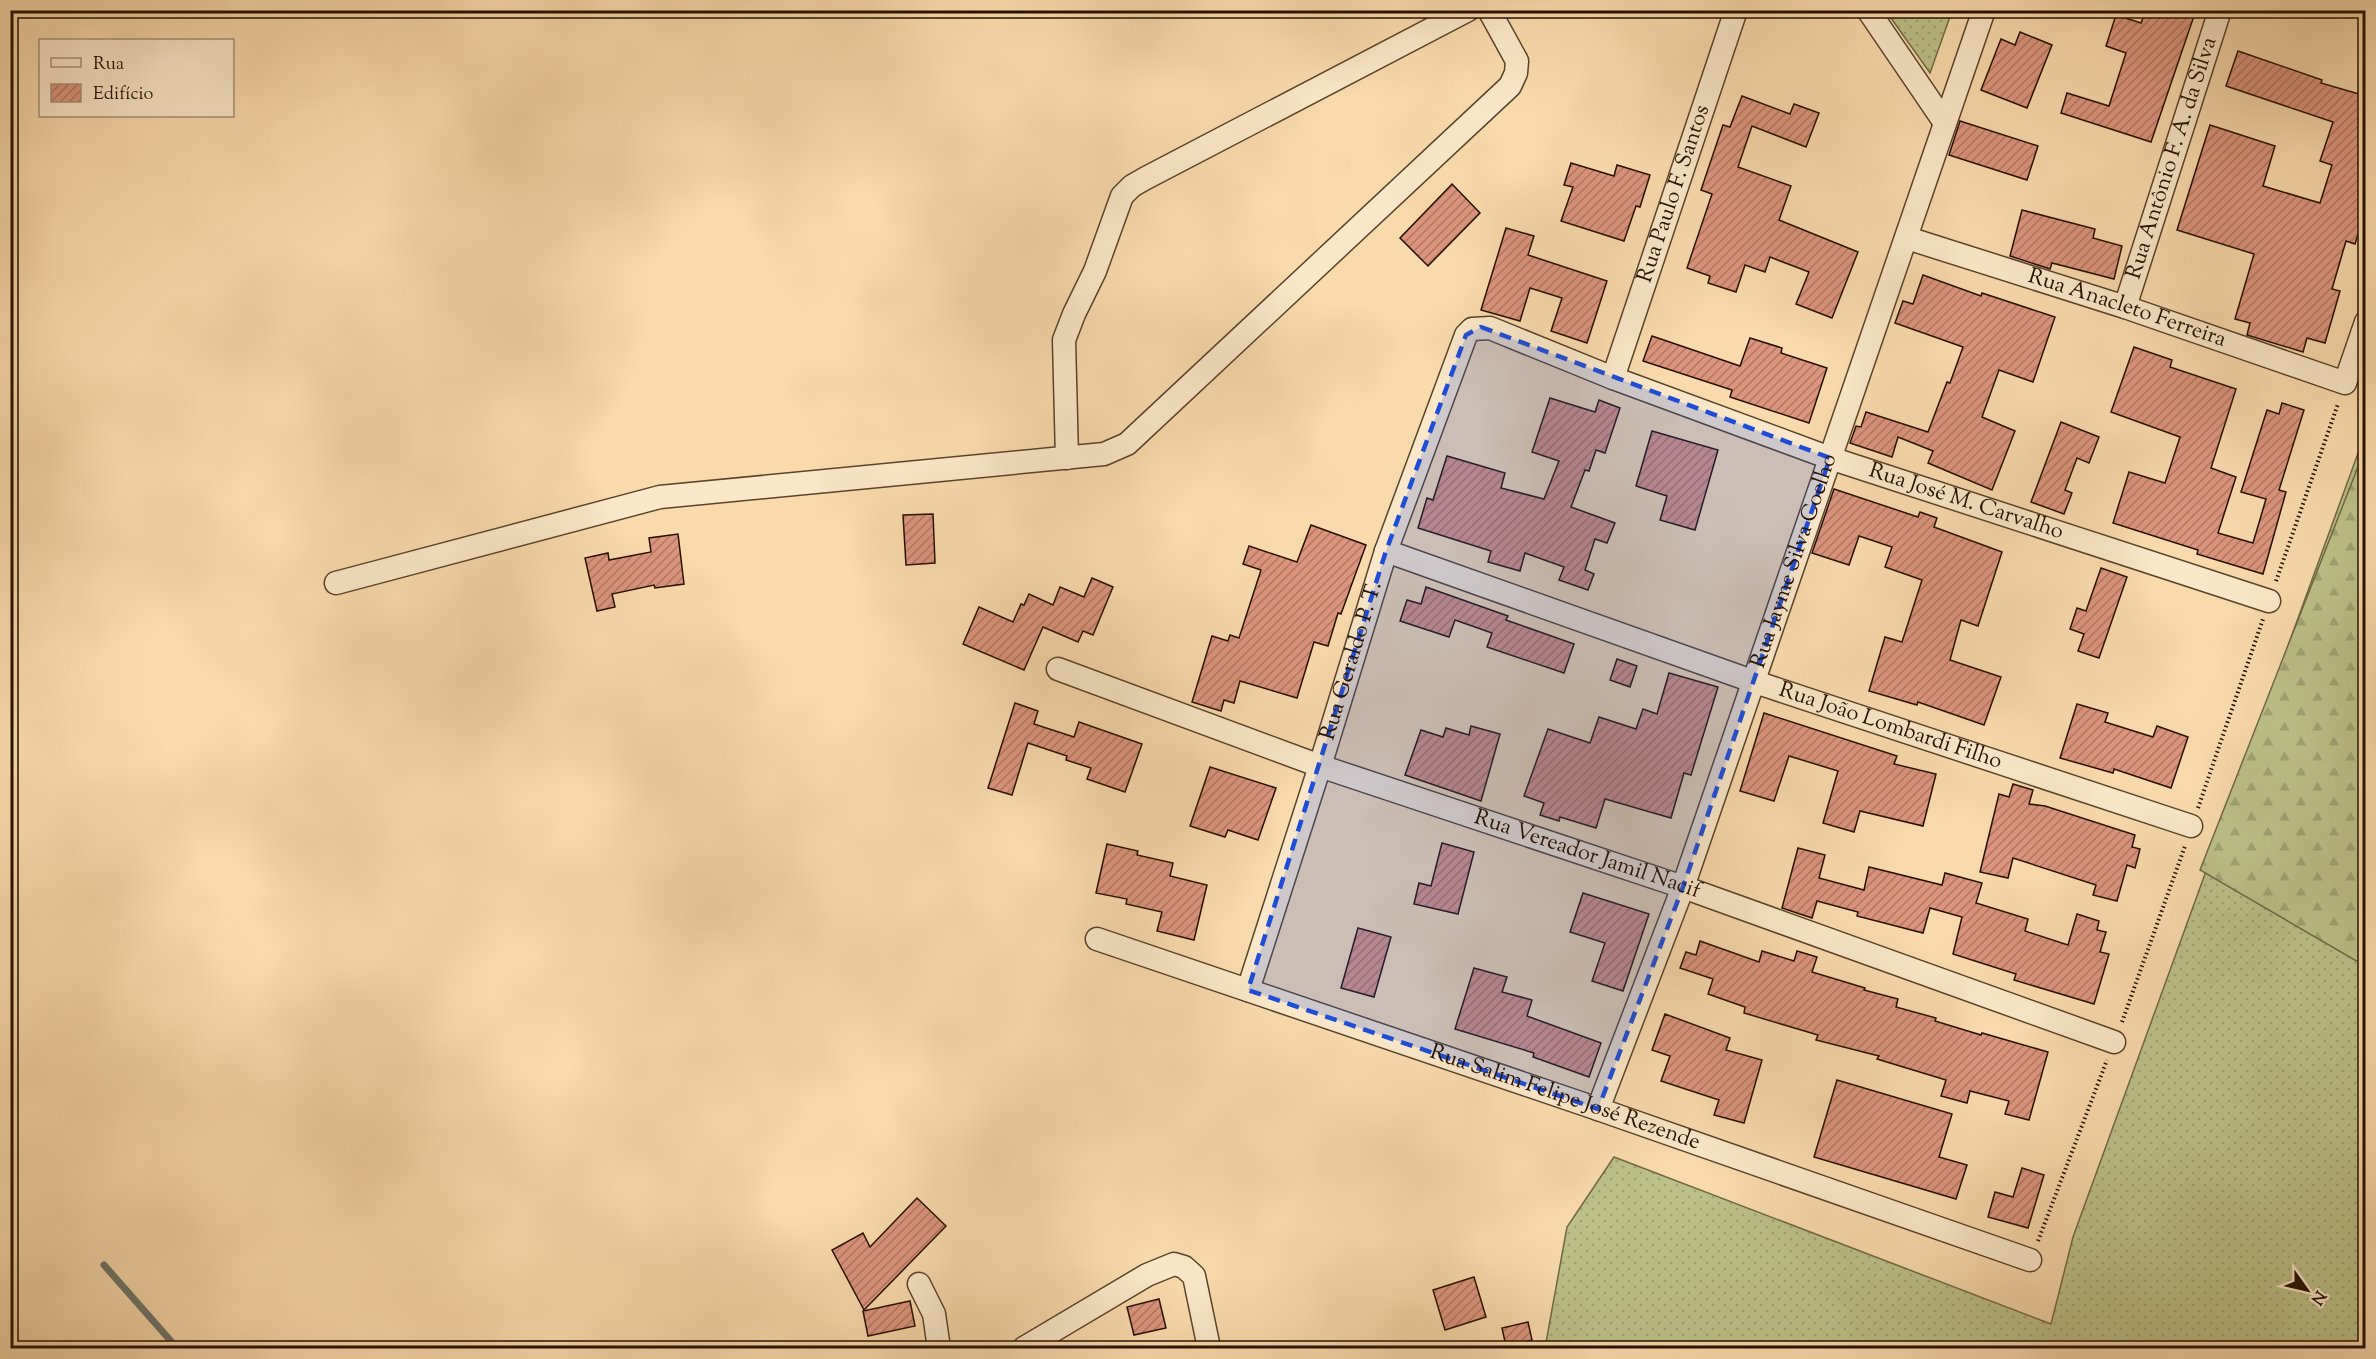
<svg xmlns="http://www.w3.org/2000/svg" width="2376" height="1359" viewBox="0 0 2376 1359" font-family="'Sorts Mill Goudy',serif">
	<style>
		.grass { fill: url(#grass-dots); stroke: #726845; stroke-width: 1.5 }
		.forest { fill: url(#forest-firs); stroke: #726845; stroke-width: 1.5 }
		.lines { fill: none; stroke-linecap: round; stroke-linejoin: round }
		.stream { stroke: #6f756c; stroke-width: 7 }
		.building { fill: url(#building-hatch); stroke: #261101; stroke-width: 1.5 }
		.minor-casing { stroke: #5a432c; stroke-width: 25 }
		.path { stroke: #261101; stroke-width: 4; stroke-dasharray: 1.5 3; stroke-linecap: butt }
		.minor { stroke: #fae7c9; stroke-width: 22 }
		.marked { fill: #1d4ed8; fill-opacity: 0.2; stroke: #1d4ed8; stroke-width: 4.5; stroke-dasharray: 12 8; stroke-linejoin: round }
		.labels { text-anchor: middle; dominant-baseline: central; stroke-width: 4.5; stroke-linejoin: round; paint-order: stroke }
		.street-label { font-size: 22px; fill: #261101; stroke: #fae7c9 }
	</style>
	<defs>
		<pattern id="grass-dots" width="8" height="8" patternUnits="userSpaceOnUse" patternTransform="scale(1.5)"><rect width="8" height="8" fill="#bdc089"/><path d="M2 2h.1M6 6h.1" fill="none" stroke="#a2a474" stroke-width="1.8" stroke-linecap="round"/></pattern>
		<pattern id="forest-firs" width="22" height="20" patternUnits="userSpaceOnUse" patternTransform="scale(1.5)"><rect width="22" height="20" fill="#bdc089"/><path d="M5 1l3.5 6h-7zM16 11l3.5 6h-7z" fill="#a2a474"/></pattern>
		<pattern id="building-hatch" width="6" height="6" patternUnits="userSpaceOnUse" patternTransform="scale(1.5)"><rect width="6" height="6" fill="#dc947d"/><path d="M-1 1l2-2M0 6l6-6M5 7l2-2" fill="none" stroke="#b27764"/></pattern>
	</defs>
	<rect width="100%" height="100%" fill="#f8daac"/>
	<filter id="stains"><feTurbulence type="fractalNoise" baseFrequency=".00333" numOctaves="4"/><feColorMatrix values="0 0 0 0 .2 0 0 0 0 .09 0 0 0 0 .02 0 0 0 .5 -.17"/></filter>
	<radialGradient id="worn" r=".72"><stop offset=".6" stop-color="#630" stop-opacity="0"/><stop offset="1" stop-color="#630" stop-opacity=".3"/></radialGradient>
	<g class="grass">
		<path d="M 1886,11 L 1952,11 L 1930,73 Z"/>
		<path d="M 2365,434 L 2365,1348 L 1545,1348 L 1567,1227 L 1614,1157 L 2051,1324 L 2073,1237 Z"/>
	</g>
	<path class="forest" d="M 2365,449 L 2365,966 L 2200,870 Z"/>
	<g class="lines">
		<path class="stream" d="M 104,1265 L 177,1348"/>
	</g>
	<g class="building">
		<path d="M 2146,10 L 2196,10 L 2151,142 L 2061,113 L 2067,93 L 2109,106 L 2126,53 L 2106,46 L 2116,15 L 2141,23 Z"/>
		<path d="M 2020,32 L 2052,45 L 2027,108 L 1981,90 L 2001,39 L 2015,45 Z"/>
		<path d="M 2238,51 L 2322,80 L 2321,83 L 2366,96 L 2366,208 L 2355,244 L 2346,241 L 2332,289 L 2340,291 L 2325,343 L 2307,338 L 2303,352 L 2247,335 L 2250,323 L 2235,319 L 2254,254 L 2177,230 L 2210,125 L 2275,146 L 2263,186 L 2320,203 L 2332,165 L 2320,161 L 2333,122 L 2226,86 Z"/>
		<path d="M 1742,96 L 1790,114 L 1794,104 L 1819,113 L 1806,147 L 1752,126 L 1738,167 L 1791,186 L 1779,220 L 1858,252 L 1832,318 L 1796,304 L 1809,272 L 1770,257 L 1765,272 L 1745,265 L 1736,292 L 1708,283 L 1710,276 L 1687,268 L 1712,194 L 1701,190 L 1723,125 L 1730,127 Z"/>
		<path d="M 1960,121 L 2038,146 L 2027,180 L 1949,155 Z"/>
		<path d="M 1571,163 L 1614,176 L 1617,165 L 1650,175 L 1640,207 L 1636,206 L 1624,241 L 1561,221 L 1573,187 L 1564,185 Z"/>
		<path d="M 1452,184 L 1480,213 L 1428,266 L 1400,238 Z"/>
		<path d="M 2022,210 L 2095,229 L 2093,238 L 2122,246 L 2114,279 L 2052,263 L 2050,269 L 2010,256 Z"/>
		<path d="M 1506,228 L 1534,236 L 1528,255 L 1607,281 L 1587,343 L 1551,331 L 1562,298 L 1530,288 L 1520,321 L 1481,310 Z"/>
		<path d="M 1923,275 L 1981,296 L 1982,293 L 2055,317 L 2033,382 L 1999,370 L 1982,417 L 2015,431 L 1992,490 L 1928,463 L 1933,451 L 1898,437 L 1892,457 L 1850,443 L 1856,426 L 1861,427 L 1866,412 L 1928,432 L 1947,382 L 1950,383 L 1963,347 L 1895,323 L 1903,301 L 1913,304 Z"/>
		<path d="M 1652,336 L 1740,366 L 1750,338 L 1782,348 L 1781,353 L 1827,368 L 1809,423 L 1730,397 L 1732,390 L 1643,361 Z"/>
		<path d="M 2134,347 L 2172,360 L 2170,367 L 2236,389 L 2211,468 L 2236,477 L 2218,533 L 2253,543 L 2266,499 L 2241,492 L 2267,410 L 2279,414 L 2282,403 L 2304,410 L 2279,490 L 2286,492 L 2263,574 L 2197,554 L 2198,550 L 2113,523 L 2129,472 L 2165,483 L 2180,437 L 2111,412 Z"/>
		<path d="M 1550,398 L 1595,412 L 1599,400 L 1620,408 L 1605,453 L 1596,450 L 1589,471 L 1585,470 L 1571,507 L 1615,523 L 1607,543 L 1595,539 L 1585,570 L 1594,574 L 1588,590 L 1559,580 L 1564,567 L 1525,553 L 1520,571 L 1488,562 L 1491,551 L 1418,528 L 1427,498 L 1433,500 L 1447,456 L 1505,473 L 1501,488 L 1544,499 L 1559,461 L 1532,452 Z"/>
		<path d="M 2061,422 L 2099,437 L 2089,463 L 2077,458 L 2065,490 L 2072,493 L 2064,514 L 2031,502 Z"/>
		<path d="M 1652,431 L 1718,450 L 1695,530 L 1660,520 L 1667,496 L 1636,486 Z"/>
		<path d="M 1834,489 L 1918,517 L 1920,512 L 1937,518 L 1934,527 L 2002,552 L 1978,626 L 1961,620 L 1950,660 L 2001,677 L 1984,725 L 1918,702 L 1917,705 L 1869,691 L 1885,637 L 1902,642 L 1922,580 L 1885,567 L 1892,547 L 1859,536 L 1849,565 L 1812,553 Z"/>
		<path d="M 933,514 L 935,563 L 906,565 L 903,515 Z"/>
		<path d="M 1311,525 L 1366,545 L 1341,614 L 1338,613 L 1328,646 L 1314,642 L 1297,698 L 1240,681 L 1234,703 L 1224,700 L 1221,711 L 1192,702 L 1212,636 L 1228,641 L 1230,635 L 1239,638 L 1261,570 L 1243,564 L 1249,546 L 1297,562 Z"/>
		<path d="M 678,534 L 684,584 L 655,588 L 654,585 L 612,594 L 615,607 L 597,611 L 585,558 L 608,553 L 609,560 L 651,552 L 649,538 Z"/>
		<path d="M 2101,568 L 2127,577 L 2099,658 L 2078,651 L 2084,634 L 2070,629 L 2077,608 L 2086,611 Z"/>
		<path d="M 1092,578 L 1113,587 L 1093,635 L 1083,631 L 1078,642 L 1043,627 L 1024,670 L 963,644 L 979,607 L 1013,622 L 1021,604 L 1024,605 L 1029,594 L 1053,605 L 1060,587 L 1084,597 Z"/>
		<path d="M 1426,587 L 1508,616 L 1506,620 L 1574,644 L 1564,673 L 1487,647 L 1492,633 L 1455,620 L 1449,637 L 1400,621 L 1407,600 L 1421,604 Z"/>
		<path d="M 1617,659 L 1637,666 L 1630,687 L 1610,680 Z"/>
		<path d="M 1669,673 L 1718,687 L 1691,775 L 1684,773 L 1671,818 L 1605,799 L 1596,828 L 1560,817 L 1559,821 L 1540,815 L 1544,803 L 1524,796 L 1548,729 L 1590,743 L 1599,717 L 1636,729 L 1643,709 L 1657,714 Z"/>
		<path d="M 1015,703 L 1038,711 L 1034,724 L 1074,737 L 1079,722 L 1142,744 L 1125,792 L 1087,779 L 1091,768 L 1066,760 L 1067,756 L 1028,743 L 1012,795 L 988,788 Z"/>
		<path d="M 2077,704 L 2108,713 L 2105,722 L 2153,737 L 2157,726 L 2188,737 L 2171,788 L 2114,769 L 2113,773 L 2060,758 Z"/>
		<path d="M 1764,713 L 1897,756 L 1894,764 L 1936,774 L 1923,826 L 1860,811 L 1854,832 L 1823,823 L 1838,771 L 1789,756 L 1774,801 L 1740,791 Z"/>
		<path d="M 1471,726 L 1500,734 L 1481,801 L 1405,775 L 1421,730 L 1443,737 L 1446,728 L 1469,735 Z"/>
		<path d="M 1210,767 L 1276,788 L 1258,840 L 1228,830 L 1225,837 L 1190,826 Z"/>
		<path d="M 2013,784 L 2033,790 L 2029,804 L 2045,806 L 2135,835 L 2132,847 L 2140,849 L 2135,868 L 2127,865 L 2117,901 L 2093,895 L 2096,885 L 2013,858 L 2008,878 L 1980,872 L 1999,794 L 2009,797 Z"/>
		<path d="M 1442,843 L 1474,852 L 1458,914 L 1414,904 L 1419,883 L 1431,886 Z"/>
		<path d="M 1107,844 L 1138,851 L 1137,855 L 1173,863 L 1170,876 L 1207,885 L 1194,940 L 1157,931 L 1162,912 L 1126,904 L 1127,899 L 1096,893 Z"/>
		<path d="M 1798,848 L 1825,855 L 1819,878 L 1864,890 L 1869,867 L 1942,885 L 1945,873 L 1982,883 L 1976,903 L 2028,919 L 2025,931 L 2068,945 L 2077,914 L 2099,921 L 2097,930 L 2106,932 L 2100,952 L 2109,954 L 2094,1004 L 2014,980 L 2016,974 L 1953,954 L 1962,917 L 1930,908 L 1923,933 L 1857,916 L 1858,912 L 1817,901 L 1812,918 L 1782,908 Z"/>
		<path d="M 1583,893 L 1649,914 L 1623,991 L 1592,981 L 1605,943 L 1570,932 Z"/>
		<path d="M 1358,928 L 1391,937 L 1374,997 L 1341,988 Z"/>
		<path d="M 1700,941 L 1759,962 L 1762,951 L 1794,961 L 1797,951 L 1817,957 L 1812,972 L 1865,988 L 1864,990 L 1898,999 L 1896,1007 L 1936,1018 L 1935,1021 L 1981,1035 L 1982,1033 L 2048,1052 L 2029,1120 L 2005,1114 L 2009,1101 L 1970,1091 L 1967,1103 L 1941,1096 L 1946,1080 L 1877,1059 L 1879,1056 L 1816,1040 L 1818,1035 L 1744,1013 L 1745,1007 L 1708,994 L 1713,979 L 1680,968 L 1686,952 L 1696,955 Z"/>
		<path d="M 1474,968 L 1507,977 L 1502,992 L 1532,1000 L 1527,1016 L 1601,1043 L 1589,1077 L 1533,1057 L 1534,1053 L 1455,1029 Z"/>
		<path d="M 1665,1014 L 1730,1038 L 1726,1050 L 1762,1060 L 1744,1123 L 1714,1115 L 1719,1100 L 1661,1081 L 1670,1056 L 1652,1050 Z"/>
		<path d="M 1837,1080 L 1952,1114 L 1939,1157 L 1967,1165 L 1956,1199 L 1814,1157 Z"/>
		<path d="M 2022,1168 L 2044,1175 L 2028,1228 L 1988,1217 L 1995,1192 L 2013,1197 Z"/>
		<path d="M 917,1198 L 946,1226 L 864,1310 L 832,1250 L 863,1233 L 870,1247 Z"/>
		<path d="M 1474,1277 L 1486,1317 L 1445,1330 L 1433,1290 Z"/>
		<path d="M 1159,1299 L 1166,1328 L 1134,1335 L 1127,1307 Z"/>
		<path d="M 910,1301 L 915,1326 L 868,1336 L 863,1311 Z"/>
		<path d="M 1528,1322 L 1532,1340 L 1506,1346 L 1502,1328 Z"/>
	</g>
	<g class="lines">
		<defs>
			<g id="minor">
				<path d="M 1868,10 L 1945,123"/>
				<path id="s1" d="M 1907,238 L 2125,307 L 2345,383 L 2366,322"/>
				<path id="s2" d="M 2125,307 L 2220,10"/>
				<path id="s3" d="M 1613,378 L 1736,10"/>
				<path d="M 1067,458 L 1064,340 L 1074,314 L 1095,271 L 1122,196 L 1132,186 L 1146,178 L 1468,10"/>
				<path id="s4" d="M 1386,551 L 1755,682 L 2191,826"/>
				<path d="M 336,583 L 660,497 L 1104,454 L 1127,444 L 1510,86 L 1516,73 L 1517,61 L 1489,10"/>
				<path id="s5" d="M 1058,669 L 1320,766 L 1683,887 L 2114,1042"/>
				<path id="s6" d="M 1097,939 L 1598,1109 L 2030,1260"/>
				<path id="s7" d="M 1248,990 L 1320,766 L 1386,551 L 1466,335 L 1472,329 L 1490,328 L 1613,378 L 1830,458 L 2269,601"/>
				<path id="s8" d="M 1598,1109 L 1683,887 L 1984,10"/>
				<path d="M 919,1284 L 934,1314 L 939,1348"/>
				<path d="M 1024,1348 L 1147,1275 L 1174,1264 L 1184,1267 L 1194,1276 L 1209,1348"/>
			</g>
		</defs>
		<use href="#minor" class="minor-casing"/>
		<g class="path">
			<path d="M 2276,581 L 2338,404"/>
			<path d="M 2198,808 L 2263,619"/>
			<path d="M 2122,1022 L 2185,846"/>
			<path d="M 2038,1241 L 2107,1060"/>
		</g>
		<use href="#minor" class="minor"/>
	</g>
	<path class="marked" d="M 1481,327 L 1830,458 L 1683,887 L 1598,1109 L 1248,990 L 1386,551 L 1466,335 Z"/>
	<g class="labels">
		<g class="street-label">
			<text stroke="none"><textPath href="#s2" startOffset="156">Rua Antônio F. A. da Silva</textPath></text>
			<text stroke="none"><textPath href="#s3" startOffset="194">Rua Paulo F. Santos</textPath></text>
			<text stroke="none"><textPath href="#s1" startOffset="231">Rua Anacleto Ferreira</textPath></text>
			<text stroke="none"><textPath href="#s7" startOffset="1224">Rua José M. Carvalho</textPath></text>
			<text stroke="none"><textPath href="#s8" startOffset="582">Rua Jayme Silva Coelho</textPath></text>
			<text stroke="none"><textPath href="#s7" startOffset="345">Rua Geraldo P. T.</textPath></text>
			<text stroke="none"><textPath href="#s4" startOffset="534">Rua João Lombardi Filho</textPath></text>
			<text stroke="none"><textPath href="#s5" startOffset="561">Rua Vereador Jamil Nacif</textPath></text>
			<text stroke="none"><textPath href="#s6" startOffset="494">Rua Salim Felipe José Rezende</textPath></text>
		</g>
	</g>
	<rect width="2376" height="1359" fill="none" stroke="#f8daac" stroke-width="36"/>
	<rect x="12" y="12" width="2352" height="1335" fill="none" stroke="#261101" stroke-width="3"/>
	<rect x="18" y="18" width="2340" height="1323" fill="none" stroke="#261101" stroke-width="1.5"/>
	<rect x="39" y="39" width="195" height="78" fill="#fae7c9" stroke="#a59179" stroke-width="1.5"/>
	<rect x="51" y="58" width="30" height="9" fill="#fae7c9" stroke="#a59179" stroke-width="1.5"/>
	<text x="93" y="69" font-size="18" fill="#261101">Rua</text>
	<rect x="51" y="84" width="30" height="18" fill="url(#building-hatch)" stroke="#a59179" stroke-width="1.5"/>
	<text x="93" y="99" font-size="18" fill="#261101">Edifício</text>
	<g transform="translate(2307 1290) rotate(124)" stroke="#fae7c9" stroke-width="4.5" paint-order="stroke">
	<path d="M0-4.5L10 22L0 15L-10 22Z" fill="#261101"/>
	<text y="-9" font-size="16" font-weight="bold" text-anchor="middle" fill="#261101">N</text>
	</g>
	<rect width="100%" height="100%" filter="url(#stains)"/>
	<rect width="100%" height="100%" fill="url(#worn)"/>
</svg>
